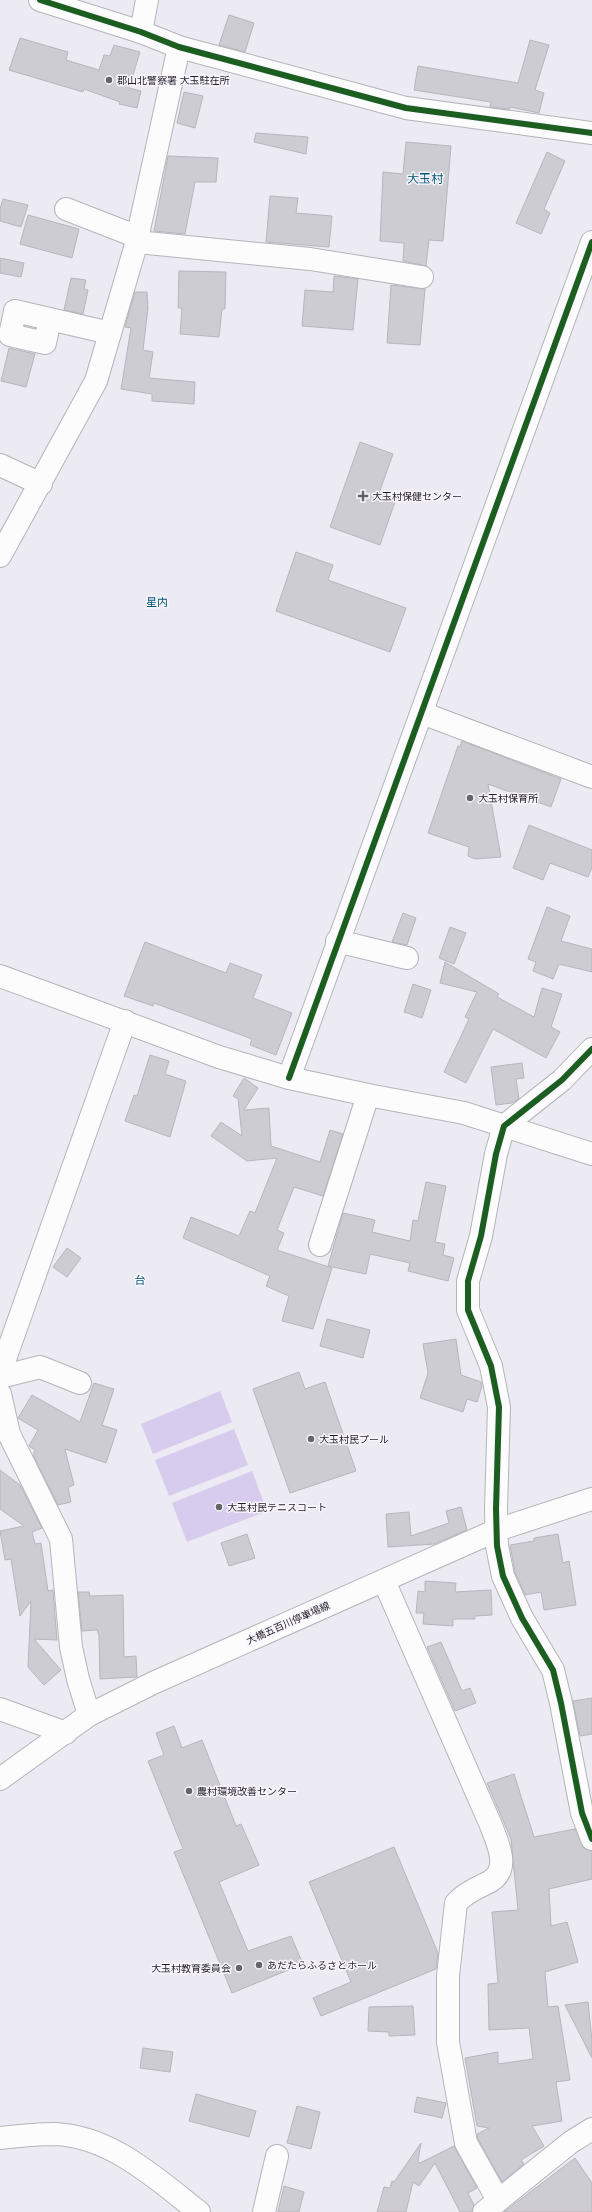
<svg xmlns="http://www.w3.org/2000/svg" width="592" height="2212" viewBox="0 0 592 2212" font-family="Raleway,'Noto Sans JP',sans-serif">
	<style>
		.green { fill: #d8ccee }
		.building { fill: #cdccd2; stroke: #b8b6bd }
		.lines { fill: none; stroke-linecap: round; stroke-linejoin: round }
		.street-casing { stroke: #b6b4ba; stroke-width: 24 }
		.secondary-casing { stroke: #b6b4ba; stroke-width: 24 }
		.street { stroke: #fcfcfd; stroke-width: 22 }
		.secondary { stroke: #fcfcfd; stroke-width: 22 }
		.cycleway-casing { stroke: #f8f5fe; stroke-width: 8 }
		.cycleway { stroke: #1b5e20; stroke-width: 6 }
		.poi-dot { fill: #67656b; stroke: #f8f5fe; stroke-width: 1.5 }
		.labels { text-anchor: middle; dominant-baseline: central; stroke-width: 3; stroke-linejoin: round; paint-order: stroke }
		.poi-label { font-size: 10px; fill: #201e23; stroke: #f8f5fe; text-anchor: start }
		.street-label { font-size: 10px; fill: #201e23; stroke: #f8f5fe }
		.neighbourhood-label { font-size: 11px; fill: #045971; stroke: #f8f5fe }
		.quarter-label { font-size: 12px; fill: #045971; stroke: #f8f5fe }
	</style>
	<rect width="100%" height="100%" fill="#eceaf2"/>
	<g class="green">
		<path d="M 220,1391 L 232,1422 L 153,1454 L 141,1424 Z"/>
		<path d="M 234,1429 L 248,1465 L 169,1496 L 155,1460 Z"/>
		<path d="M 252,1471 L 267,1511 L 187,1542 L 172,1503 Z"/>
	</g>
	<g class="building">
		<path d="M 229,15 L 254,23 L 245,52 L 219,45 Z"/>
		<path d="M 20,38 L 68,52 L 66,60 L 99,70 L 104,55 L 110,56 L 114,45 L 140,52 L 129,88 L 141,91 L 137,108 L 119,104 L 120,102 L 84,89 L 83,92 L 9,70 Z"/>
		<path d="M 530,40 L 549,45 L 535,90 L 544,93 L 539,113 L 510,107 L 510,109 L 490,107 L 491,102 L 414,90 L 418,66 L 518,83 Z"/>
		<path d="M 184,92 L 203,96 L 195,128 L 177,123 Z"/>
		<path d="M 256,133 L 308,137 L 306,154 L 254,142 Z"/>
		<path d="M 406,142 L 451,146 L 443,241 L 429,240 L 426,266 L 403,261 L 404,243 L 380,241 L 383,172 L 403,174 Z"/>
		<path d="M 547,152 L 565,161 L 544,209 L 550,213 L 541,234 L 516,223 Z"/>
		<path d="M 168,156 L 218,158 L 216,182 L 195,182 L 185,234 L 154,231 Z"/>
		<path d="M 270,196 L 298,198 L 296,213 L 332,216 L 329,247 L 266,242 Z"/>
		<path d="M 3,199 L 28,205 L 21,227 L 0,221 L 0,209 Z"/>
		<path d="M 28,215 L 79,229 L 72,258 L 20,244 Z"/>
		<path d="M 0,258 L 24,263 L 21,277 L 0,273 Z"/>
		<path d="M 179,271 L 226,272 L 225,309 L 222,309 L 219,337 L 180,334 L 182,308 L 178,308 Z"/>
		<path d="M 334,276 L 358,279 L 353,330 L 302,326 L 305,290 L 333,292 Z"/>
		<path d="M 71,278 L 86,280 L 84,289 L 88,290 L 83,314 L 64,310 Z"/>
		<path d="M 391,285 L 425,289 L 420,345 L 387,343 Z"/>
		<path d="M 135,292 L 147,292 L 148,308 L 143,350 L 153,352 L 149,378 L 195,382 L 194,404 L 152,401 L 152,394 L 121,389 L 131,328 L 125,327 Z"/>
		<path d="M 9,348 L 35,354 L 26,387 L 1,381 Z"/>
		<path d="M 360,442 L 393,454 L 379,493 L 396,499 L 380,545 L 330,527 Z"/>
		<path d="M 296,552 L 333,565 L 328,580 L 406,608 L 390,652 L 276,611 Z"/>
		<path d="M 462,741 L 561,779 L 551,807 L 488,784 L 501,857 L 475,859 L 468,856 L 469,847 L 428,833 L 458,746 L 460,747 Z"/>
		<path d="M 529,825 L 592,850 L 592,867 L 588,877 L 550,863 L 543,880 L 513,868 Z"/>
		<path d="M 547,907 L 570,916 L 561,941 L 592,949 L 592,972 L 559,964 L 553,979 L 533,971 L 536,962 L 528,959 Z"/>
		<path d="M 403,913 L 416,918 L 407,945 L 392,942 Z"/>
		<path d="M 450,927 L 466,933 L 454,964 L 439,958 Z"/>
		<path d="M 145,942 L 226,973 L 230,963 L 262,975 L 253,998 L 292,1013 L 276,1055 L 250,1045 L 252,1039 L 154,1003 L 153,1006 L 124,996 Z"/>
		<path d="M 445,962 L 499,994 L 497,997 L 534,1017 L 542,988 L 562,994 L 551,1027 L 560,1032 L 546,1058 L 493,1029 L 466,1083 L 444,1072 L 469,1019 L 465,1017 L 477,992 L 440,983 Z"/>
		<path d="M 413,984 L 431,990 L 422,1018 L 404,1012 Z"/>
		<path d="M 150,1055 L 169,1061 L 165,1074 L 186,1081 L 170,1137 L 125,1121 L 134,1095 L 137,1096 Z"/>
		<path d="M 522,1063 L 524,1078 L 516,1079 L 519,1099 L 512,1103 L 496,1105 L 491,1067 Z"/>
		<path d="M 244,1078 L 258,1088 L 244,1110 L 269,1108 L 271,1146 L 320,1162 L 330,1130 L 343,1134 L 323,1196 L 294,1187 L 277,1230 L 284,1233 L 277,1250 L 332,1268 L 313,1329 L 282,1321 L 289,1296 L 266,1286 L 270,1276 L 183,1238 L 191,1217 L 239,1236 L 250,1211 L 255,1213 L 277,1158 L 247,1161 L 211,1136 L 221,1122 L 242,1136 L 238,1099 L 233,1096 Z"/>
		<path d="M 426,1182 L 446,1186 L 435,1242 L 445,1244 L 443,1255 L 454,1258 L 448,1281 L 408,1271 L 410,1263 L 370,1254 L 366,1274 L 328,1266 L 343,1213 L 375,1220 L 372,1232 L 410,1241 L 413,1220 L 418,1221 Z"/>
		<path d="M 67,1248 L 81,1258 L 67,1277 L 53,1267 Z"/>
		<path d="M 327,1319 L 370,1330 L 363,1358 L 320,1346 Z"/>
		<path d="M 456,1339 L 461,1375 L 481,1382 L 482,1386 L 477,1402 L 467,1399 L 463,1412 L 420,1398 L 428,1373 L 423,1344 Z"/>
		<path d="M 299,1372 L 305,1389 L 325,1382 L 356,1471 L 290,1493 L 253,1389 Z"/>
		<path d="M 94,1383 L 114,1389 L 102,1425 L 117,1430 L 106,1463 L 65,1449 L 74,1485 L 68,1487 L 71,1502 L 58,1505 L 33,1455 L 35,1450 L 29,1446 L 38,1430 L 18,1418 L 32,1395 L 80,1422 Z"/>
		<path d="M 0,1470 L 20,1485 L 42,1528 L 32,1532 L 35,1544 L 41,1543 L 48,1591 L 53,1590 L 57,1640 L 34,1639 L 61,1670 L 44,1685 L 28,1667 L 31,1601 L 20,1616 L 11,1559 L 5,1560 L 0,1531 L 24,1526 L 0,1509 Z"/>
		<path d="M 461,1507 L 467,1530 L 434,1544 L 388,1547 L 386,1514 L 409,1512 L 411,1536 L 449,1523 L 446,1511 Z"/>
		<path d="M 247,1534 L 255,1558 L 229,1566 L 221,1543 Z"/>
		<path d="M 558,1534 L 563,1563 L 569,1561 L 576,1605 L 544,1610 L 541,1592 L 525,1595 L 515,1572 L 510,1545 L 534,1541 L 534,1538 Z"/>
		<path d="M 425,1581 L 456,1583 L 455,1592 L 491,1590 L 492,1615 L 475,1616 L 475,1619 L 453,1619 L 453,1626 L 423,1624 L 424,1613 L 416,1613 L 418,1591 L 425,1592 Z"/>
		<path d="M 78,1592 L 89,1592 L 90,1596 L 123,1595 L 124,1657 L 136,1656 L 137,1677 L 100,1679 L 99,1635 L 97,1630 L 82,1631 Z"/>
		<path d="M 441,1642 L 462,1691 L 470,1688 L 476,1703 L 455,1711 L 427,1647 Z"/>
		<path d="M 592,1698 L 592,1734 L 580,1736 L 573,1701 Z"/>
		<path d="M 174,1726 L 182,1748 L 202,1740 L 236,1826 L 241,1824 L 259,1865 L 219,1882 L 248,1951 L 291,1936 L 303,1964 L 232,1993 L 174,1852 L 183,1849 L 148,1761 L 164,1755 L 156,1733 Z"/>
		<path d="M 514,1774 L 534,1837 L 575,1829 L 584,1848 L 592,1851 L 592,1879 L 549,1889 L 551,1926 L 567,1922 L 578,1962 L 545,1972 L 548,2007 L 558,2006 L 570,2080 L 556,2082 L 562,2121 L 532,2126 L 544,2146 L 521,2160 L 524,2164 L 502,2182 L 478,2139 L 477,2134 L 489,2128 L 477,2126 L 465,2058 L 498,2052 L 498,2064 L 533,2059 L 529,2028 L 489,2030 L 488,1984 L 498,1983 L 492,1912 L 518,1910 L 511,1839 L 487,1783 Z"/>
		<path d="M 394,1847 L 438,1953 L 436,1969 L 321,2016 L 313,1998 L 351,1982 L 309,1882 Z"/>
		<path d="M 588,2002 L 592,2040 L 592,2058 L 565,2005 Z"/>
		<path d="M 413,2006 L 415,2035 L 389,2036 L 389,2032 L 368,2031 L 369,2007 Z"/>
		<path d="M 143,2048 L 173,2052 L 170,2072 L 140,2068 Z"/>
		<path d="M 196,2094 L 256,2111 L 249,2137 L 189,2121 Z"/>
		<path d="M 417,2097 L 446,2103 L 442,2118 L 414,2112 Z"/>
		<path d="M 297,2106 L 320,2112 L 311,2149 L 287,2143 Z"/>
		<path d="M 421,2143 L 418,2161 L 420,2163 L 454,2146 L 477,2188 L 468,2193 L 474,2205 L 472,2212 L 460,2212 L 435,2163 L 419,2186 L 413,2182 L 406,2212 L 377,2212 L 384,2187 L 390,2188 L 392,2181 L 394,2182 Z"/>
		<path d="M 575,2158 L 592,2183 L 592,2212 L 504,2212 Z"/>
		<path d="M 284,2186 L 304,2192 L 299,2212 L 278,2212 Z"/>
	</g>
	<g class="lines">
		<defs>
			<g id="street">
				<path d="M 141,32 L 147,0"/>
				<path d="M 66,209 L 138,237"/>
				<path d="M 137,242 L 310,259 L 422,277"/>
				<path d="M 50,319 L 45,343 L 10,335 L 15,311 L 110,333"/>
				<path d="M 0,465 L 41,484"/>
				<path d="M 0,556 L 96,381 L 135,248 L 179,47"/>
				<path d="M 337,941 L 407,958"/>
				<path d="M 0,976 L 219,1057 L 289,1078 L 368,1095 L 464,1113 L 592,1154"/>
				<path d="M 592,1049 L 562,1080 L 504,1126 L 496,1154 L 481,1236 L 468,1281 L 468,1310 L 491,1366 L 499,1407 L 496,1509 L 497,1546 L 503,1576 L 522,1618 L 553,1670 L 561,1703 L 582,1813 L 592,1839"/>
				<path d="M 320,1245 L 368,1095"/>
				<path d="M 0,1373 L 125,1021"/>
				<path d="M 0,1377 L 40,1367 L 80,1383"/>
				<path d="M 0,1394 L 9,1434 L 61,1539 L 71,1647 L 78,1679 L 89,1715"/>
				<path d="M 384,1581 L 490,1823 C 498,1844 513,1872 485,1884 C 474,1889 464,1894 456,1903 L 448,1976 L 448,2042 L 466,2143 L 498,2200"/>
				<path d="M 0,1709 L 66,1733"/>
				<path d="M 0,2138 C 18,2136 37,2134 55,2134 C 111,2136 158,2180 199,2212"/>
				<path d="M 264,2212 L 277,2156"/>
				<path d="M 484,2212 L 571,2142 L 592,2129"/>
			</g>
			<g id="secondary">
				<path d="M 40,0 L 141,32 L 179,47 L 406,108 L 592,133"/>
				<path d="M 422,713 L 592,777"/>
				<path d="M 289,1078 C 388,799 491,521 592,242"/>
				<path d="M 0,1779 L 89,1715 L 153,1683 L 497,1530 L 592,1499"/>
			</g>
		</defs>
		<use href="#street" class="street-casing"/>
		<use href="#secondary" class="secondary-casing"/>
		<use href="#street" class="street"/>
		<use href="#secondary" class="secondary"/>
		<defs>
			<g id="cycleway">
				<path d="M 40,0 L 141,32 L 179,47 L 406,108 L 592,133"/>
				<path d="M 592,1049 L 562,1080 L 504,1126 L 496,1154 L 481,1236 L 468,1281 L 468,1310 L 491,1366 L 499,1407 L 496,1509 L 497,1546 L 503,1576 L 522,1618 L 553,1670 L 561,1703 L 582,1813 L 592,1839"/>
				<path d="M 289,1078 C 388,799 491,521 592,242"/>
			</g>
		</defs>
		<use href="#cycleway" class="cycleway-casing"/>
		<use href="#cycleway" class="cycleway"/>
	</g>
	<g class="poi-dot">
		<circle cx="109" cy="80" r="4"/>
		<path d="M361 490h4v4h4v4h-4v4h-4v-4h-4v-4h4z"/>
		<circle cx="470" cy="798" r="4"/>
		<circle cx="311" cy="1439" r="4"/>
		<circle cx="219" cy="1507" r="4"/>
		<circle cx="189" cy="1791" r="4"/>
		<circle cx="259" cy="1965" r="4"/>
		<circle cx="239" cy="1968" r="4"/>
	</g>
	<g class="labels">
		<g class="poi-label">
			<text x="117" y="80">郡山北警察署 大玉駐在所</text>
			<text x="372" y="496">大玉村保健センター</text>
			<text x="478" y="798">大玉村保育所</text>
			<text x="319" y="1439">大玉村民プール</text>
			<text x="227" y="1507">大玉村民テニスコート</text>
			<text x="197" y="1791">農村環境改善センター</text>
			<text x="267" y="1965">あだたらふるさとホール</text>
			<text x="231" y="1968" text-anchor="end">大玉村教育委員会</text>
		</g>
		<g class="street-label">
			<text transform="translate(288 1623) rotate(-24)">大橋五百川停車場線</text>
		</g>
		<g class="neighbourhood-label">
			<text x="157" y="602">星内</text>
			<text x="140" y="1280">台</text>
		</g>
		<g class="quarter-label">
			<text x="425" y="179">大玉村</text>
		</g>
	</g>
</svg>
